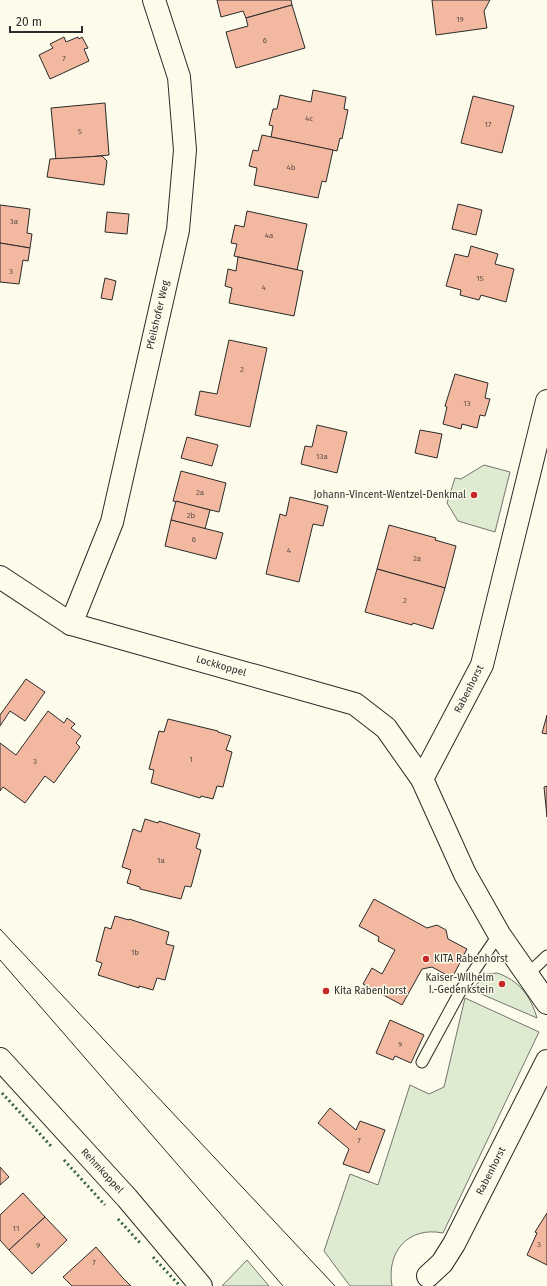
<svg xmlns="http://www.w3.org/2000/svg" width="547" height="1286" viewBox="0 0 547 1286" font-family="'Fira Sans',sans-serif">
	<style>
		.green { fill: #deebd1; stroke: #74746e }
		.building { fill: #f2b8a0; stroke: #2b2b2b }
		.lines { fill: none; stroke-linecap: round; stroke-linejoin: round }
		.service-casing { stroke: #2b2b2b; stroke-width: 13 }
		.minor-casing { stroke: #2b2b2b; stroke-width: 24 }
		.service { stroke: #fdfbea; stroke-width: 11 }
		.minor { stroke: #fdfbea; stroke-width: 22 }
		.tram { stroke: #2b2b2b; stroke-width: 1 }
		.hedge { stroke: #34623c; stroke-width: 3; stroke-dasharray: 2 3; stroke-linecap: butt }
		.poi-dot { fill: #c62828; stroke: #fdfbea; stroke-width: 1.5 }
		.labels { text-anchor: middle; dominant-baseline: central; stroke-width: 3; stroke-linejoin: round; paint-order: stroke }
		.number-label { font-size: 8px; fill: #5d4e48 }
		.street-label { font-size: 10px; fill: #2b2b2b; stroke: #fdfbea }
		.poi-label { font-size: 10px; fill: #2b2b2b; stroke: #fdfbea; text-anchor: end }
	</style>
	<rect width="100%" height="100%" fill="#fdfbea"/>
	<g class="green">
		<path d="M 484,465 L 510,472 L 495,532 L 458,521 L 447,503 L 455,478 L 461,479 Z"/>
		<path d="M 497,973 C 519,980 531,997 537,1018 L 472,990 L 485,974 Z"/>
		<path d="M 465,998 L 539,1032 L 443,1233 C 408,1226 386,1252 392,1286 L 350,1286 L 324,1251 L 350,1174 L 378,1185 L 410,1085 L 429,1094 L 444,1087 Z"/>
		<path d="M 247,1260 L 269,1286 L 222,1286 Z"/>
	</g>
	<g class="building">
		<path d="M 217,0 L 291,0 L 292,5 L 246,18 L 243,11 L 221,17 Z"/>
		<path d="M 432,0 L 490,0 L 484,11 L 487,28 L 436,35 Z"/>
		<path d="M 292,5 L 305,48 L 236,68 L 226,32 L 248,26 L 246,18 Z"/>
		<path d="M 64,37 L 66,42 L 78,37 L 79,39 L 82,37 L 88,48 L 84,49 L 89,61 L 50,79 L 39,55 L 53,48 L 50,44 Z"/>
		<path d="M 313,90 L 346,97 L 344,109 L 348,110 L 342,139 L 340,138 L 337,151 L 271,137 L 273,126 L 269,125 L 273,109 L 277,109 L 280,95 L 311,102 Z"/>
		<path d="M 473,96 L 514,106 L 502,153 L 461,143 Z"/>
		<path d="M 105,103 L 109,155 L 56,160 L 51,108 Z"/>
		<path d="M 262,135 L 333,150 L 326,182 L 322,181 L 318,198 L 254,185 L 257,168 L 249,166 L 253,150 L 258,151 Z"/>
		<path d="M 102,156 L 107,161 L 104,185 L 47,177 L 50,159 Z"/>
		<path d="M 458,204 L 482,210 L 476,235 L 452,229 Z"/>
		<path d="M 0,205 L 30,209 L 27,233 L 32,234 L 30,248 L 0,243 Z"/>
		<path d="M 247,211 L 307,224 L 297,270 L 234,256 L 237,244 L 231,243 L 235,225 L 244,227 Z"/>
		<path d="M 107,212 L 129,214 L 127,234 L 105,232 Z"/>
		<path d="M 0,243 L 30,248 L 28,261 L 23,260 L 19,284 L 0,282 Z"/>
		<path d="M 471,246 L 498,254 L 495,264 L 514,269 L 506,302 L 481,295 L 479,300 L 460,295 L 461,290 L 446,286 L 455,254 L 468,257 Z"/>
		<path d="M 238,257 L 303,271 L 294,316 L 229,303 L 232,288 L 225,286 L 228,269 L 236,271 Z"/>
		<path d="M 105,278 L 116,281 L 112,300 L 101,298 Z"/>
		<path d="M 229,340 L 267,348 L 250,427 L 195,415 L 200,391 L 217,394 Z"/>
		<path d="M 455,374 L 488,383 L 485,398 L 490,399 L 485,416 L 480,415 L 477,428 L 462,424 L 461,429 L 443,424 L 447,407 L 445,406 Z"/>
		<path d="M 317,425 L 347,432 L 337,473 L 301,464 L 305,446 L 312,447 Z"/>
		<path d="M 420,430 L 442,434 L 437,458 L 415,453 Z"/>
		<path d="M 187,437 L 218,445 L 212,466 L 181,458 Z"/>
		<path d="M 181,471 L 226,483 L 219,512 L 173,501 Z"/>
		<path d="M 290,497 L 328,506 L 323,526 L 313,524 L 299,582 L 266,574 L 280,514 L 286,516 Z"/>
		<path d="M 176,501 L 210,510 L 205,529 L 171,520 Z"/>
		<path d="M 171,520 L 223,533 L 216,559 L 165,546 Z"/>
		<path d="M 389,525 L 436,538 L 435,540 L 456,546 L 445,588 L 377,569 Z"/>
		<path d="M 377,569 L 445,588 L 433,629 L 413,623 L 412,625 L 365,612 Z"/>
		<path d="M 26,679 L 45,692 L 25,721 L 10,711 L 0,726 L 0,715 Z"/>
		<path d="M 48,711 L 64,723 L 67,718 L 75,724 L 71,728 L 81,736 L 76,743 L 80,747 L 54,783 L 45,776 L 25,803 L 3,787 L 0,791 L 0,743 L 16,755 Z"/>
		<path d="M 547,715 L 547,734 L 542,733 Z"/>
		<path d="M 168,719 L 218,731 L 218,732 L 231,736 L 226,750 L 232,752 L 223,787 L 217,786 L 213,799 L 201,796 L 200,798 L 151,783 L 154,770 L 149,769 L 159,731 L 164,732 Z"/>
		<path d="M 547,786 L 547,817 L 544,787 Z"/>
		<path d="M 145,819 L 158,823 L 159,821 L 200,834 L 196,848 L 201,850 L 191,887 L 185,886 L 181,899 L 140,889 L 140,887 L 127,883 L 131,870 L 122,867 L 133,829 L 141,832 Z"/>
		<path d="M 374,899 L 427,928 L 437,925 L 446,930 L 448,939 L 467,949 L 452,978 L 432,967 L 422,969 L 402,1005 L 363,984 L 372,968 L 382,974 L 395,950 L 378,941 L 379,937 L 359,926 Z"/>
		<path d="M 115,916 L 129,920 L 129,919 L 169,932 L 166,944 L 174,946 L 165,980 L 157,978 L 153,990 L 139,986 L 139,988 L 98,975 L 102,963 L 96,961 L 105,927 L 111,929 Z"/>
		<path d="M 390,1020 L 424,1035 L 411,1063 L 395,1056 L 393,1060 L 376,1053 Z"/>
		<path d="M 330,1108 L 356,1130 L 360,1121 L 385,1130 L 369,1173 L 343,1164 L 349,1149 L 318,1123 Z"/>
		<path d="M 0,1167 L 9,1177 L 0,1185 Z"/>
		<path d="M 23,1193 L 45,1217 L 9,1250 L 0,1240 L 0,1215 Z"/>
		<path d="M 547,1213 L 547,1265 L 527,1255 L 537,1233 L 535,1232 Z"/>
		<path d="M 45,1217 L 67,1240 L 32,1274 L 9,1250 Z"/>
		<path d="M 96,1247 L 122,1277 L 131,1286 L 72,1286 L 63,1277 Z"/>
	</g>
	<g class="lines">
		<defs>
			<g id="service">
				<path d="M 527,975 L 547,956"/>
				<path d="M 422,1062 L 461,990 L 499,934"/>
			</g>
			<g id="minor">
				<path d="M 547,401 L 482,665 L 422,779 L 465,874 L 499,934 L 547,1003"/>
				<path d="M 0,577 L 71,624 L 355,704 L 386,728 L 422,779"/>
				<path d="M 71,624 L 112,522 L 178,230 L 185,150 L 179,77 L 154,0"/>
				<path d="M 0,1059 L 127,1198 L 201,1286"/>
				<path d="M 428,1276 L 442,1263 L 454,1244 L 547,1061"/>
			</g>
		</defs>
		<use href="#service" class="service-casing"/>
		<use href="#minor" class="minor-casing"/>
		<use href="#service" class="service"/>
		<use href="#minor" class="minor"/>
		<g class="tram">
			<path d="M 0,929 L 335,1286"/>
			<path d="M 0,960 L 283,1286"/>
		</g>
		<g class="hedge">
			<path d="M 2,1093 L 51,1146"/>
			<path d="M 64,1160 L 105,1205"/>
			<path d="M 118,1219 L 141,1244"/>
			<path d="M 153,1257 L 180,1286"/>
		</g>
	</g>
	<g class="poi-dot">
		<circle cx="474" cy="495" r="4"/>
		<circle cx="426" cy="959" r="4"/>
		<circle cx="502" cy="984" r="4"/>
		<circle cx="326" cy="991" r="4"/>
	</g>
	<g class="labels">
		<g class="number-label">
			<text x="460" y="19">19</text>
			<text x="265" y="40">6</text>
			<text x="64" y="58">7</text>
			<text x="309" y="118">4c</text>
			<text x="488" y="124">17</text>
			<text x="80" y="131">5</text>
			<text x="291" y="167">4b</text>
			<text x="14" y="221">3a</text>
			<text x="269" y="235">4a</text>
			<text x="11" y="271">3</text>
			<text x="480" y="278">15</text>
			<text x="264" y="287">4</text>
			<text x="242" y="369">2</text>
			<text x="467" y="403">13</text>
			<text x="322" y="456">13a</text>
			<text x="200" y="492">2a</text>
			<text x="191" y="515">2b</text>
			<text x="194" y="539">6</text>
			<text x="289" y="550">4</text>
			<text x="417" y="558">2a</text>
			<text x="405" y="600">2</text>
			<text x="191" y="759">1</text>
			<text x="35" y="761">3</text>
			<text x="161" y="860">1a</text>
			<text x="135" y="952">1b</text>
			<text x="400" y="1044">9</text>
			<text x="359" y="1140">7</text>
			<text x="16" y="1228">11</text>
			<text x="539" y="1244">3</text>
			<text x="38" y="1245">9</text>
			<text x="94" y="1262">7</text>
		</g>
		<g class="street-label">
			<text transform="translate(158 315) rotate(-77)">Pfeilshofer Weg</text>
			<text transform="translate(221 666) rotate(16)">Lockkoppel</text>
			<text transform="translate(469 689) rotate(-63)">Rabenhorst</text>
			<text transform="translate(102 1171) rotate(47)">Rehmkoppel</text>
			<text transform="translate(491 1171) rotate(-63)">Rabenhorst</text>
		</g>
		<g class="poi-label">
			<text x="466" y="495">Johann-Vincent-Wentzel-Denkmal</text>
			<text x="434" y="959" text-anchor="start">KITA Rabenhorst</text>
			<text x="494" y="978">Kaiser-Wilhelm<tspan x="494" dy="12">I.-Gedenkstein</tspan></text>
			<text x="334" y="991" text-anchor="start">Kita Rabenhorst</text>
		</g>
	</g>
	<path d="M10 26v6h72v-6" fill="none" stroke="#2b2b2b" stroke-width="2"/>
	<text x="16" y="26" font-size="12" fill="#2b2b2b" stroke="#fdfbea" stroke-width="3" paint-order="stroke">20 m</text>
</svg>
